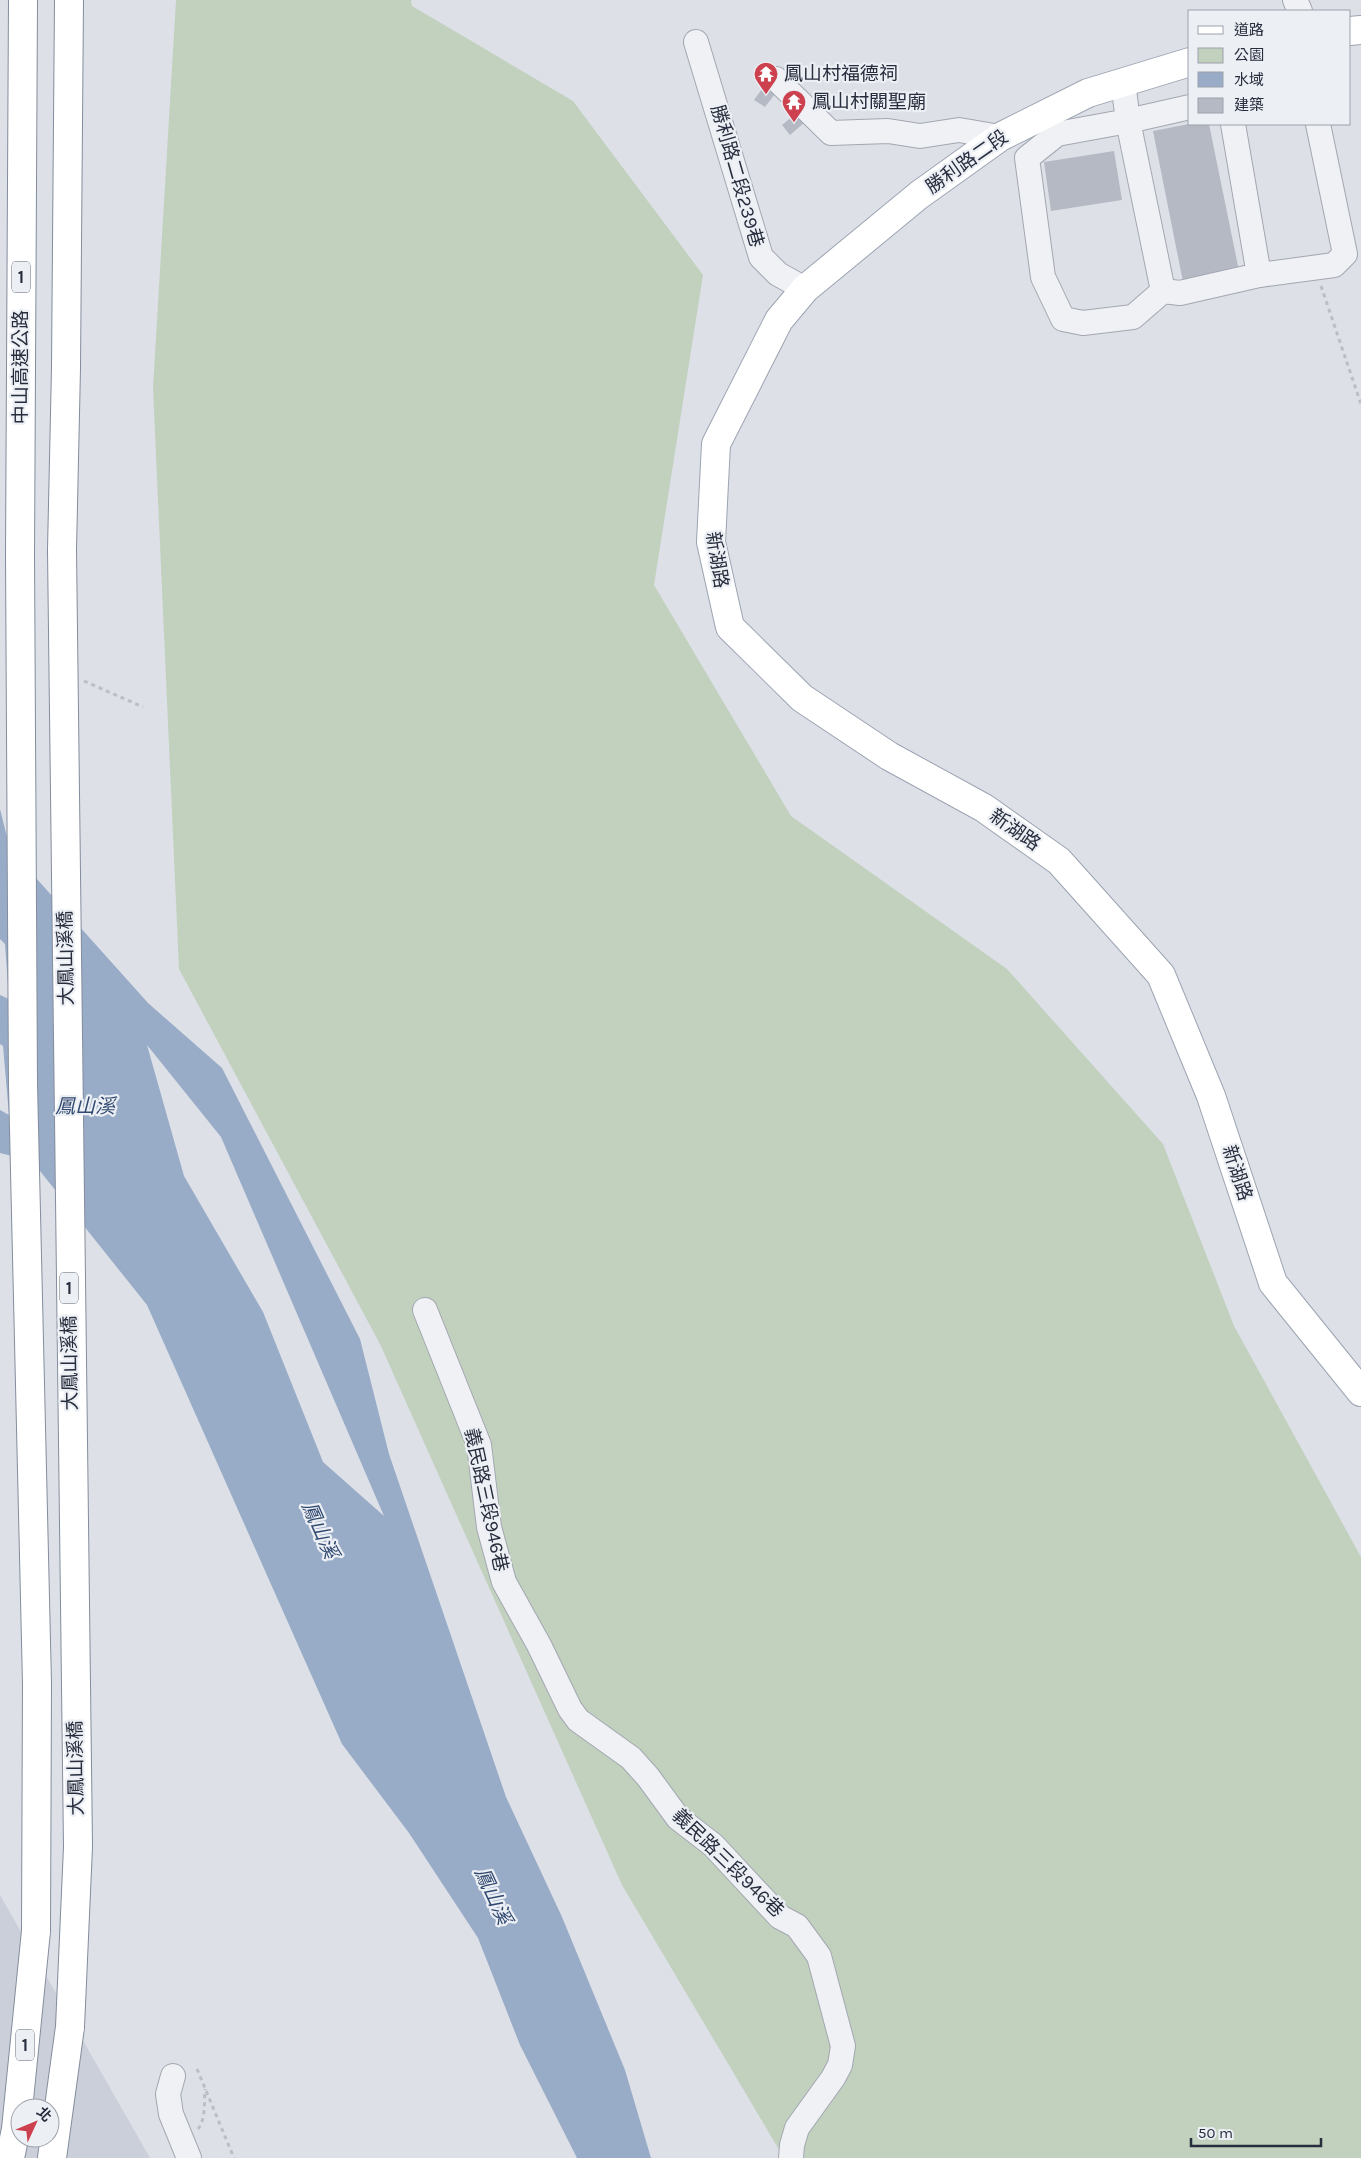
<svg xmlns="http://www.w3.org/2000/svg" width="1361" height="2158" viewBox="0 0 1361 2158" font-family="Karla,'Noto Sans TC',sans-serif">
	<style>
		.built { fill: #cbcfd9; fill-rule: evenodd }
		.green { fill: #c1d1be }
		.water { fill: #98abc7; fill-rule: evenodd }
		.building { fill: #b4b9c3 }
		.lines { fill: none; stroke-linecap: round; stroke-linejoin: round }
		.minor-casing { stroke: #a3a7b1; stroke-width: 26 }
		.major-casing { stroke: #9ca4b2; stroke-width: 30 }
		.highway-casing { stroke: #848d9d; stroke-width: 30 }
		.path { stroke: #bbbec5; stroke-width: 3; stroke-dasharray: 4 4; stroke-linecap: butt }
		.minor { stroke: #eff1f5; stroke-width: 24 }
		.major { stroke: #fff; stroke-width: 28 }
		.highway { stroke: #fff; stroke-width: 28 }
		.highway-bridge-casing { stroke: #848d9d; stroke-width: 30; stroke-linecap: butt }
		.highway-bridge { stroke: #fff; stroke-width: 28 }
		.labels { text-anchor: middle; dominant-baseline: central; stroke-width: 4.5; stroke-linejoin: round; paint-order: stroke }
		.shield { fill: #eceff4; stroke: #626774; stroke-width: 1 }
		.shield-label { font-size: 18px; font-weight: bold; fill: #272d3d }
		.poi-label { font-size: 19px; fill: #272d3d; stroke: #eceff4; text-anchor: start }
		.street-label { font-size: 19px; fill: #272d3d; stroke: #eceff4 }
		.water-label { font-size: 20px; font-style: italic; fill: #314970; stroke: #eceff4 }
	</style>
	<rect width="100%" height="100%" fill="#dde0e7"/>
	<path class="built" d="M 0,1895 L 150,2158 L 0,2158 ZM 20,2108 L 50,2108 L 50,2138 L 20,2138 Z"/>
	<path class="green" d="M 176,0 L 411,0 L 412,6 L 573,101 L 703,275 L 654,585 L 791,816 L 1007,969 L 1163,1144 L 1234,1326 L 1361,1557 L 1361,2158 L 784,2158 L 622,1885 L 380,1344 L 179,969 L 153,388 Z"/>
	<path class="water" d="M 0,809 L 10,849 L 148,1003 L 222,1068 L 360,1339 L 389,1454 L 506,1797 L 562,1917 L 625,2070 L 651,2158 L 577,2158 L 520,2045 L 478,1938 L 409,1833 L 342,1744 L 147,1305 L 32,1161 L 0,1153 L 0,1110 L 9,1115 L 3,1046 L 0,1044 L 0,995 L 9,999 L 5,944 L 0,939 ZM 147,1045 L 221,1137 L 384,1516 L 323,1462 L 263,1312 L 184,1176 Z"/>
	<g class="building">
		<path d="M 767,82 L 778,90 L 765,107 L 754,100 Z"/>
		<path d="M 798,112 L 805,122 L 790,135 L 782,125 Z"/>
		<path d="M 1189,124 L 1209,124 L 1239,271 L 1183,282 L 1153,131 Z"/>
		<path d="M 1114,151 L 1122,200 L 1051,211 L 1044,162 Z"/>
	</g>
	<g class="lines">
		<defs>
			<g id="minor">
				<path d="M 1295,0 L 1300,11"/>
				<path d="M 696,42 L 761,257 L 778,274 L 805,289"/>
				<path d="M 776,79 L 831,133 L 888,131 L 920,136 L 959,130 L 1000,137"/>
				<path d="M 1123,82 L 1128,121 L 1057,134 L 1027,158 L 1043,277 L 1063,319 L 1083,323 L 1133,317 L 1163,291 L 1180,293 L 1259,275 L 1233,124"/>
				<path d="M 1259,275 L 1334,265 L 1345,254 L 1318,124"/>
				<path d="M 1163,291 L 1128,121 L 1190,107"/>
				<path d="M 425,1310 L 479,1445 L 489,1527 L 504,1582 L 539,1645 L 570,1709 L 578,1720 L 631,1758 L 648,1777 L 678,1818 L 713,1845 L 780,1917 L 797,1926 L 819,1956 L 843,2046 L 840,2065 L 833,2078 L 797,2128 L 792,2145 L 791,2158"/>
				<path d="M 173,2076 L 168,2094 L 171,2114 L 189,2158"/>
			</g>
			<g id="major">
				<path d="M 1350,31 L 1361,30"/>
				<path d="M 1190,62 L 1088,93 L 1000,137 L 919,195 L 805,289 L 779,320 L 716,444 L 711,542 L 730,627 L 802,698 L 889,756 L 984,808 L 1059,861 L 1161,975 L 1211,1096 L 1273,1283 L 1361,1392"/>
			</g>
			<g id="highway">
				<path d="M 62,550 L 66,368 L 69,0"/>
				<path d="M 20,555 L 23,0"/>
				<path d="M 10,2158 L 16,2129 L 36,1931"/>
				<path d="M 52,2158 L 70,2027"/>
			</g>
		</defs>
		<use href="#minor" class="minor-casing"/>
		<use href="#major" class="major-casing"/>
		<use href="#highway" class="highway-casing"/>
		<g class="path">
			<path d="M 1321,286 L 1361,404"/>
			<path d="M 84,681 L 143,707"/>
			<path d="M 197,2069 L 234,2158"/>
			<path d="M 198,2129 C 206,2119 204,2102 205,2089"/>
		</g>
		<use href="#minor" class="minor"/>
		<use href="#major" class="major"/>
		<use href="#highway" class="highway"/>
		<defs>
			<g id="highway-bridge">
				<path d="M 62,550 L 78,1847 L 70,2027"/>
				<path d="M 20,555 L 23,1085 L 37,1684 L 36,1931"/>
			</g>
		</defs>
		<use href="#highway-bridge" class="highway-bridge-casing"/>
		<use href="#highway-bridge" class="highway-bridge"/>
	</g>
	<defs>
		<symbol id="temple-pin" viewBox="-11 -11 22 30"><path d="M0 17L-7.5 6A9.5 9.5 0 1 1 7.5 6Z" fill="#cc414d" stroke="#eceff4"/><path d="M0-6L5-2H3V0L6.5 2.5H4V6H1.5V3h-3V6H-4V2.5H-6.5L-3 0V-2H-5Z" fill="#fff"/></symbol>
	</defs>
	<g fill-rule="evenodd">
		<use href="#temple-pin" x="752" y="60" width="28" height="38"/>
		<use href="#temple-pin" x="780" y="88" width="28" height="38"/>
	</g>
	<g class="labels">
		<g class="shield">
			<rect x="12" y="261.5" width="18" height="31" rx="4"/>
			<rect x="60" y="1272.5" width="18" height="31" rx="4"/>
			<rect x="16" y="2029.5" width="18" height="31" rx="4"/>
		</g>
		<g class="shield-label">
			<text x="21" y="277">1</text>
			<text x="69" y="1288">1</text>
			<text x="25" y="2045">1</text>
		</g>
		<g class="poi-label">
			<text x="784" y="74">鳳山村福德祠</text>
			<text x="812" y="102">鳳山村關聖廟</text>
		</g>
		<g class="street-label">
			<text transform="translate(967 162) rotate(-35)">勝利路二段</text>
			<text transform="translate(737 176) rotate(74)">勝利路二段239巷</text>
			<text transform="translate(21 367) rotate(-90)">中山高速公路</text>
			<text transform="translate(717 560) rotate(81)">新湖路</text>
			<text transform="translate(1015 830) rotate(35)">新湖路</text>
			<text transform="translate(66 958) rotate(-91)">大鳳山溪橋</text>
			<text transform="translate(1237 1173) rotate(72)">新湖路</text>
			<text transform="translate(70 1363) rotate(-91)">大鳳山溪橋</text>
			<text transform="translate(486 1500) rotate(78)">義民路三段946巷</text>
			<text transform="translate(76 1768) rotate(-91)">大鳳山溪橋</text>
			<text transform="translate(728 1863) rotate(44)">義民路三段946巷</text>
		</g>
		<g class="water-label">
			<text x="85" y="1106">鳳山溪</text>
			<text transform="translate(320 1530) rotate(66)">鳳山溪</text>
			<text transform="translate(493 1896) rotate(65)">鳳山溪</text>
		</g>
	</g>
	<rect x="1188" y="10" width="162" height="115" fill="#eceff4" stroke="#9da1ab"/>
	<rect x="1198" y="26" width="25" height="8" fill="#ffffff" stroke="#9da1ab"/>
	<text x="1234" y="35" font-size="15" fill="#272d3d">道路</text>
	<rect x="1198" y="48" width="25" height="15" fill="#c1d1be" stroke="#9da1ab"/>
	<text x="1234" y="60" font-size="15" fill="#272d3d">公園</text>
	<rect x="1198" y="72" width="25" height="15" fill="#98abc7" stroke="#9da1ab"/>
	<text x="1234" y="85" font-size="15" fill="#272d3d">水域</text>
	<rect x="1198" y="98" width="25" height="15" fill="#b4b9c3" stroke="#9da1ab"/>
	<text x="1234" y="110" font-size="15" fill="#272d3d">建築</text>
	<g transform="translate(35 2123) rotate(46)"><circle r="24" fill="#eceff4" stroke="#9da1ab"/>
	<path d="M0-4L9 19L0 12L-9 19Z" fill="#cc414d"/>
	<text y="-8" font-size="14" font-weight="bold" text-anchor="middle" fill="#272d3d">北</text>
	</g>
	<path d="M1191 2138v8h130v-8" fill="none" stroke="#272d3d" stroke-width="2.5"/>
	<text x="1198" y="2138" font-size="15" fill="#272d3d" stroke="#eceff4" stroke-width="4" paint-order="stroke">50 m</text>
</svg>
